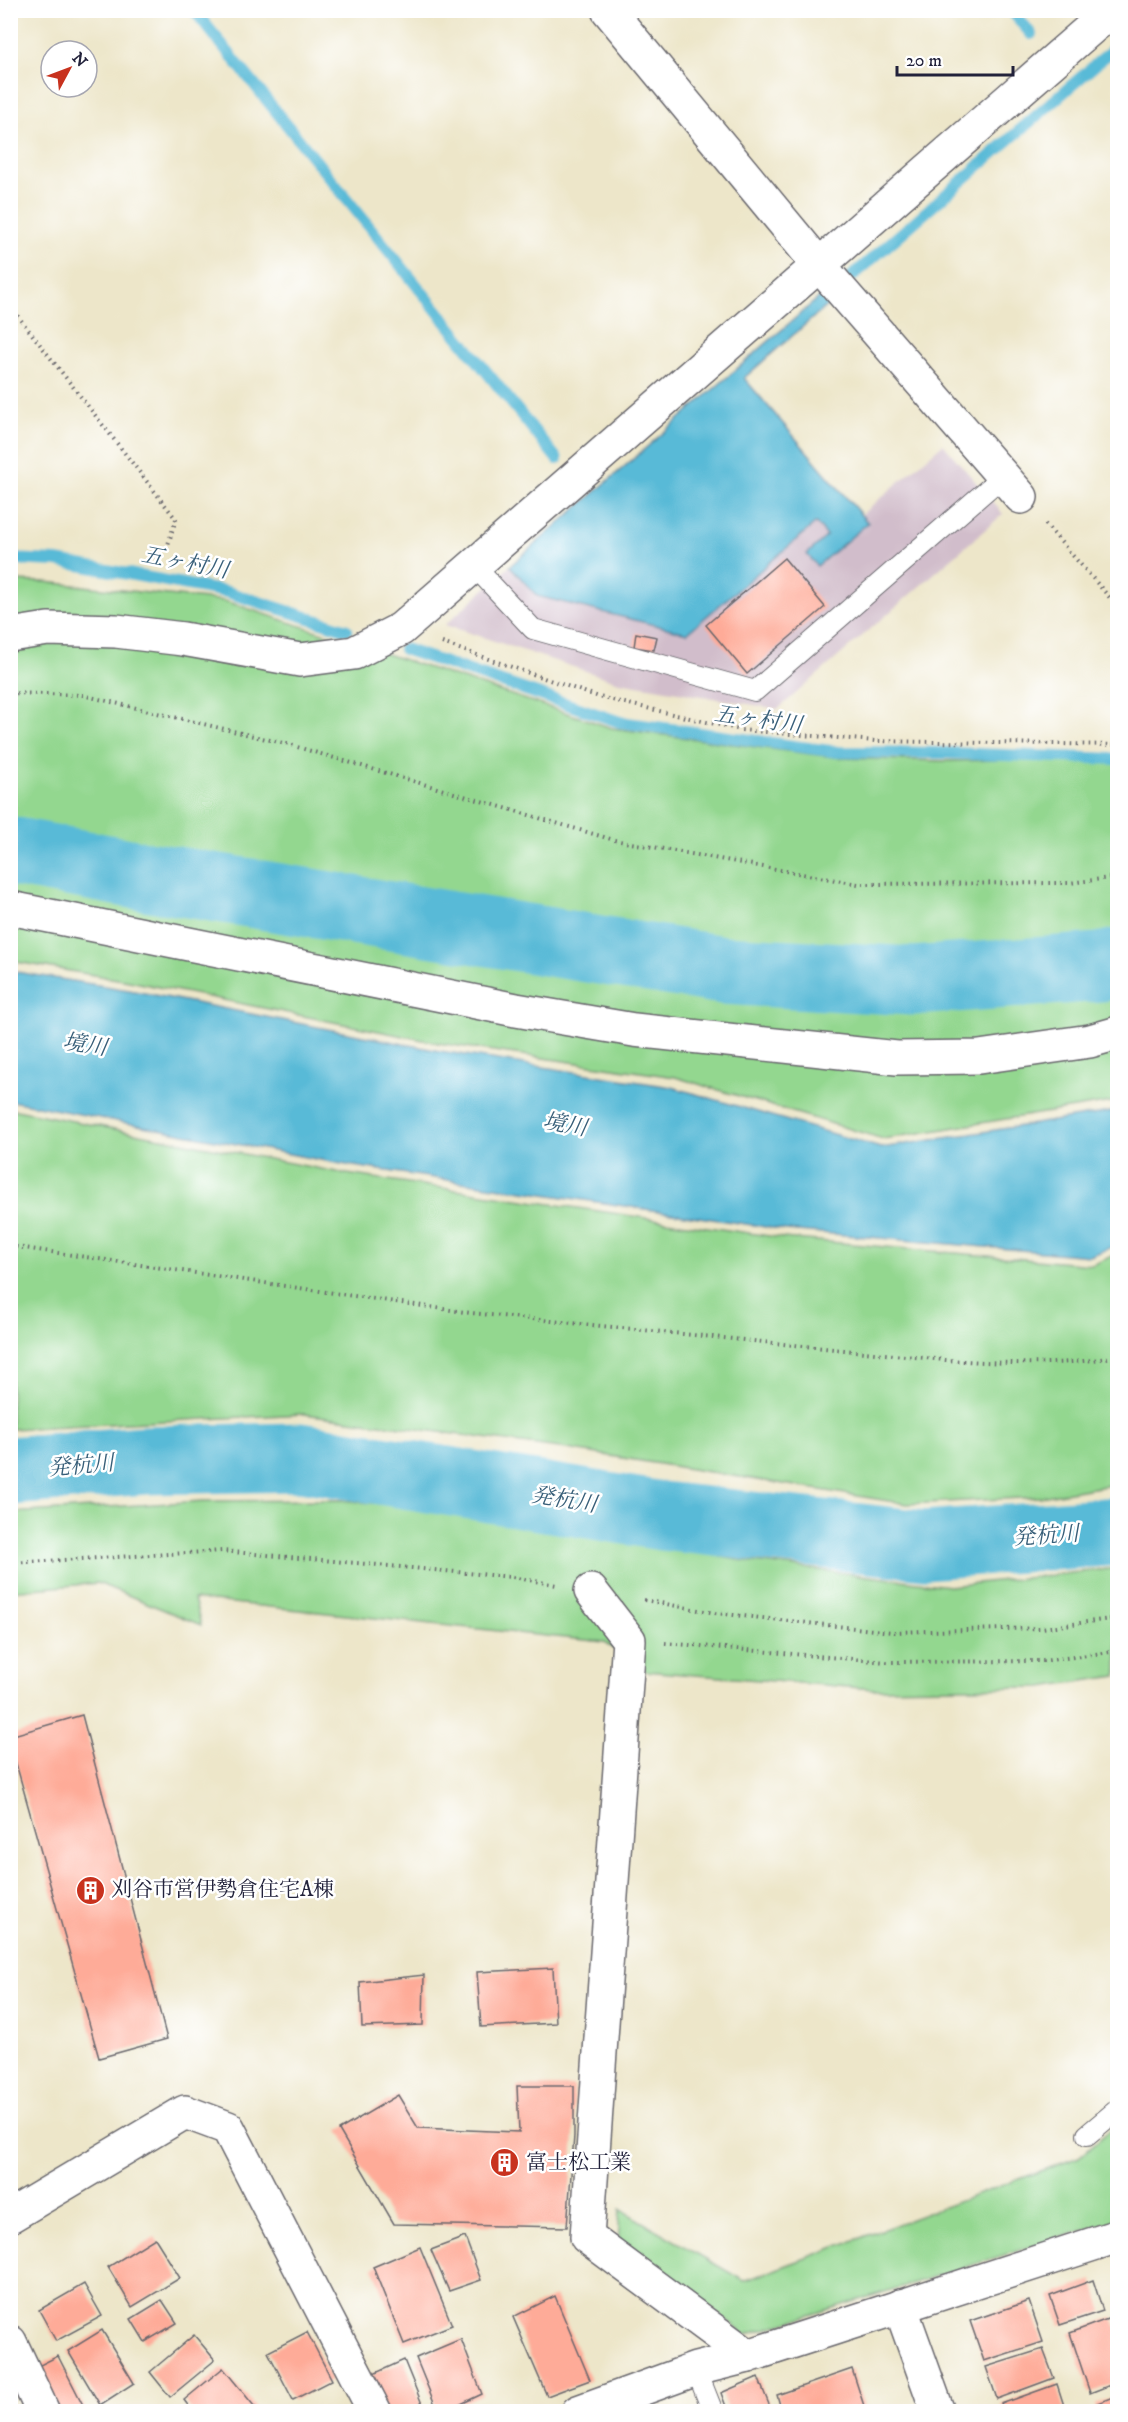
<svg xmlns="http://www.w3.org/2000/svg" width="1128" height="2422" viewBox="0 0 1128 2422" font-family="'IM FELL DW Pica','Noto Serif JP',serif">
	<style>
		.industrial { fill: #d1bdcb }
		.green { fill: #93d78f; stroke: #5a7c65; stroke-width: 1.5 }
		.water { fill: #59bad7; stroke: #3e6e89; stroke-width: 1.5 }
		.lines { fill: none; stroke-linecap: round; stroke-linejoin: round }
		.stream { stroke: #59bad7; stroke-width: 12 }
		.river { stroke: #59bad7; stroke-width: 69 }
		.building { fill: #feab98 }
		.service-casing { stroke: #69676d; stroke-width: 22 }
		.minor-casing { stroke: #69676d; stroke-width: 36 }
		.path { stroke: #69676d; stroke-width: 4; stroke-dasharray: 1.5 4.5; stroke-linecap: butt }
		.service { stroke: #fff; stroke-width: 20 }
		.minor { stroke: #fff; stroke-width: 33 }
		.labels { text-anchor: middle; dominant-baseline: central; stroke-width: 5; stroke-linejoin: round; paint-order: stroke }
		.poi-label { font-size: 21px; fill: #22223b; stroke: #fff; text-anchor: start }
		.water-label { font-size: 22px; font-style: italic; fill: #385f79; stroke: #fff }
	</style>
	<rect width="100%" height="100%" fill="#fff"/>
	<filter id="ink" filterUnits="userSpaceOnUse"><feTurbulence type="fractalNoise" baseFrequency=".0167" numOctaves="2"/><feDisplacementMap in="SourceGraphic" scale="12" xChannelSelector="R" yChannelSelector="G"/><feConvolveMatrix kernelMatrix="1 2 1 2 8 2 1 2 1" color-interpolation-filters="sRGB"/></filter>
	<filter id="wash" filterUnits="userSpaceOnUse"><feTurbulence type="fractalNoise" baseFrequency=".008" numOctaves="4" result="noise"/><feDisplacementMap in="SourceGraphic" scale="24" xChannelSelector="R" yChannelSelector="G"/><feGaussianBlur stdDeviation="1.35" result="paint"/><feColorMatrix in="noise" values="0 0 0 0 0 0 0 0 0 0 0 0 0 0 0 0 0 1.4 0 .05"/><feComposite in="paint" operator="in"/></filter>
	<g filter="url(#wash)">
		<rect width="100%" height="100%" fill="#ede6c9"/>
		<path class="industrial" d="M 943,444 L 1003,514 L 778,709 L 619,682 L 445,625 L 510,566 L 537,596 L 687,633 L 817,522 L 827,536 L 807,554 L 817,566 L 868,522 L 861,515 Z"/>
		<g class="green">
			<path d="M 10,581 L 45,582 L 225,601 L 612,728 L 841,758 L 944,761 L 1117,758 L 1117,1101 L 883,1139 L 675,1077 L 438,1043 L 129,981 L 11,961 Z"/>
			<path d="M 11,1109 L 347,1174 L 783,1238 L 1092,1265 L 1117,1254 L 1117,1484 L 1040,1497 L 907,1504 L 567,1449 L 304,1414 L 11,1429 Z"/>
			<path d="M 341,1500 L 508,1516 L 738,1560 L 949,1586 L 1117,1568 L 1117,1676 L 1042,1687 L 874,1689 L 645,1671 L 604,1642 L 194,1599 L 201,1625 L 98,1583 L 11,1591 L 11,1513 L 203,1501 Z"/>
			<path d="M 1117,2124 L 1117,2220 L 746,2335 L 618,2244 L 620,2209 L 744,2281 L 1079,2157 Z"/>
		</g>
		<g class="water">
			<path d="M 823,294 L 830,303 L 744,378 L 868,523 L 817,566 L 807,554 L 827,536 L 816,523 L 687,633 L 537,596 L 510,566 Z"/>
			<path d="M 10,971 L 129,990 L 440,1051 L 672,1087 L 881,1148 L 1117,1111 L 1117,1245 L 1090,1256 L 786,1230 L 347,1165 L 11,1101 Z"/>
		</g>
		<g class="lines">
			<g class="stream">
				<path d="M 194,10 L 557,459"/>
				<path d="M 1011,10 L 1031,34"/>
				<path d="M 850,278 L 1118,45"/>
				<path d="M 10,559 L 57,561 L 227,592 L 347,630"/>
				<path d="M 404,649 L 620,722 L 838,752 L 946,753 L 1118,759"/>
			</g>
			<g class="river">
				<path d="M 10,851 L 139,875 L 723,970 L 913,981 L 1100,967 L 1118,963"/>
				<path d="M 10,1471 L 145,1460 L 301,1457 L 662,1516 L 924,1545 L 1118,1531"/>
			</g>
		</g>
		<g id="blocks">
			<g class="building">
				<path d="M 784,558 L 825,607 L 747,674 L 706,625 Z"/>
				<path d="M 636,633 L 657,637 L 654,650 L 634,647 Z"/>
				<path d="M 82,1715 L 167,2039 L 99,2058 L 10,1742 L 10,1736 Z"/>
				<path d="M 553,1968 L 556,2023 L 481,2027 L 477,1972 Z"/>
				<path d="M 424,1975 L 423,2025 L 362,2027 L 360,1982 Z"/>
				<path d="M 517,2086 L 574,2086 L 574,2136 L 567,2227 L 394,2224 L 339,2130 L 398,2095 L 418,2128 L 519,2132 Z"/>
				<path d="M 465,2237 L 481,2280 L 449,2291 L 431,2250 Z"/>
				<path d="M 155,2238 L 180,2278 L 132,2307 L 108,2267 Z"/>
				<path d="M 420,2247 L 452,2325 L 404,2344 L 373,2267 Z"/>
				<path d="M 1093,2280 L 1103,2311 L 1060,2325 L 1050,2296 Z"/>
				<path d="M 84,2284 L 102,2316 L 56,2341 L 39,2310 Z"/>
				<path d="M 555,2296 L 590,2380 L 547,2396 L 513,2317 Z"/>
				<path d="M 162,2300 L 177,2323 L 145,2342 L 131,2319 Z"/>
				<path d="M 1029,2301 L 1043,2342 L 984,2361 L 970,2321 Z"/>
				<path d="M 1113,2317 L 1118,2330 L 1118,2382 L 1090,2393 L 1070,2333 Z"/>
				<path d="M 102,2330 L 134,2383 L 100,2405 L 68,2351 Z"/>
				<path d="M 307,2332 L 332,2380 L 293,2400 L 268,2352 Z"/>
				<path d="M 194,2335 L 215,2360 L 170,2397 L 150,2372 Z"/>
				<path d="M 461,2339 L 482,2394 L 444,2412 L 438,2412 L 416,2358 Z"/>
				<path d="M 1043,2349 L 1054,2378 L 997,2399 L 986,2367 Z"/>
				<path d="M 58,2356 L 85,2409 L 80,2412 L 59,2412 L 36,2367 Z"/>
				<path d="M 404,2360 L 422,2404 L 402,2412 L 385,2412 L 369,2376 Z"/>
				<path d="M 223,2368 L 259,2412 L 193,2412 L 184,2400 Z"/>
				<path d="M 852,2369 L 866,2412 L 782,2412 L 777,2395 Z"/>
				<path d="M 758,2377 L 772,2412 L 728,2412 L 721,2393 Z"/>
				<path d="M 1057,2384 L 1066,2412 L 1004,2412 L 1001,2404 Z"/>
				<path d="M 1118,2395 L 1118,2412 L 1098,2412 L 1095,2404 Z"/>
			</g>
		</g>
	</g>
	<g filter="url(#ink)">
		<use href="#blocks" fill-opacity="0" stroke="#69676d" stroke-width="1.5"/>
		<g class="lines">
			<defs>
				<g id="service">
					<path d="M 474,566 L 533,629 L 755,691 L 1003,476"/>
					<path d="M 1087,2135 L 1118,2109"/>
					<path d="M 696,2369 L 713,2412"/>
				</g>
				<g id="minor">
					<path d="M 608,10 L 819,265 L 1021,497"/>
					<path d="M 10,635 L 48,629 L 116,631 L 183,639 L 300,660 L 354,653 L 401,629 L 1112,10"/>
					<path d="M 10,908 L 516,1010 L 634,1030 L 897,1058 L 979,1057 L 1090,1041 L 1118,1033"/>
					<path d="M 591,1591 L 629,1640 L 587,2237 L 748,2356"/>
					<path d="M 10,2216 L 185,2112 L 228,2128 L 375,2412"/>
					<path d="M 900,2306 L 938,2412"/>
					<path d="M 10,2342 L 43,2412"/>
					<path d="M 578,2412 L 696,2369 L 748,2356 L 1118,2236"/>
				</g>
			</defs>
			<use href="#service" class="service-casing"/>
			<use href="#minor" class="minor-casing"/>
			<g class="path">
				<path d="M 10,306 L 176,519 L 167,548"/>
				<path d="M 1045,524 L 1118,607"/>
				<path d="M 442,643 L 599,697 L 741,730 L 875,741 L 1118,745"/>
				<path d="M 10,693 L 82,695 L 287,744 L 614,840 L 858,884 L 1069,883 L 1118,877"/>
				<path d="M 10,1246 L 471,1313 L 945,1360 C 1003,1363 1061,1367 1118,1356"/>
				<path d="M 10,1563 L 222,1551 L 512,1577 L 557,1585"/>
				<path d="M 644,1600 L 715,1613 L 892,1632 L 1042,1628 L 1118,1618"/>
				<path d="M 665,1643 L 887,1662 L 1043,1661 L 1118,1651"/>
			</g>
			<use href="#service" class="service"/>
			<use href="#minor" class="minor"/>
		</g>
	</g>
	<defs>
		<symbol id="building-disc" viewBox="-11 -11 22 22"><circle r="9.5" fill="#c8321e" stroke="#fff"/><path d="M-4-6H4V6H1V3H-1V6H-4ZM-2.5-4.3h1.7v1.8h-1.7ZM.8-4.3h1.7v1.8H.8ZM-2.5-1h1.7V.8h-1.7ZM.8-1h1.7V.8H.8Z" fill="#fff"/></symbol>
	</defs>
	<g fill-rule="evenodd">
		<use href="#building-disc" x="74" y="1874" width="33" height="33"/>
		<use href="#building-disc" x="488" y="2146" width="33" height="33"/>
	</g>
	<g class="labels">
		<g class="poi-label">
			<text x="111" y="1890">刈谷市営伊勢倉住宅A棟</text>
			<text x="526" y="2163">富士松工業</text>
		</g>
		<g class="water-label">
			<text transform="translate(185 563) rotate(11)">五ヶ村川</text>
			<text transform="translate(758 720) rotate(8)">五ヶ村川</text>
			<text transform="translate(85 1045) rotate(9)">境川</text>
			<text transform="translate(565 1125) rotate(10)">境川</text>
			<text transform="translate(81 1466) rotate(-5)">発杭川</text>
			<text transform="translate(564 1500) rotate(9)">発杭川</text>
			<text transform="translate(1046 1536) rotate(-4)">発杭川</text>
		</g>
	</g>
	<rect width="1128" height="2422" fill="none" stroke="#fff" stroke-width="36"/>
	<g transform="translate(69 69) rotate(49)"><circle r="28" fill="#ffffff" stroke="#a7a7b1" stroke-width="1.5"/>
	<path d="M0-4.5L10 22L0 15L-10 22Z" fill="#c8321e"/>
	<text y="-9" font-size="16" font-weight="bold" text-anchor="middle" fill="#22223b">N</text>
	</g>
	<path d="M897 66v9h116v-9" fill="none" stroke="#22223b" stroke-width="3"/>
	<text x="906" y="66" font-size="18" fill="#22223b" stroke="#ffffff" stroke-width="4.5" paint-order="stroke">20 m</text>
</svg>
